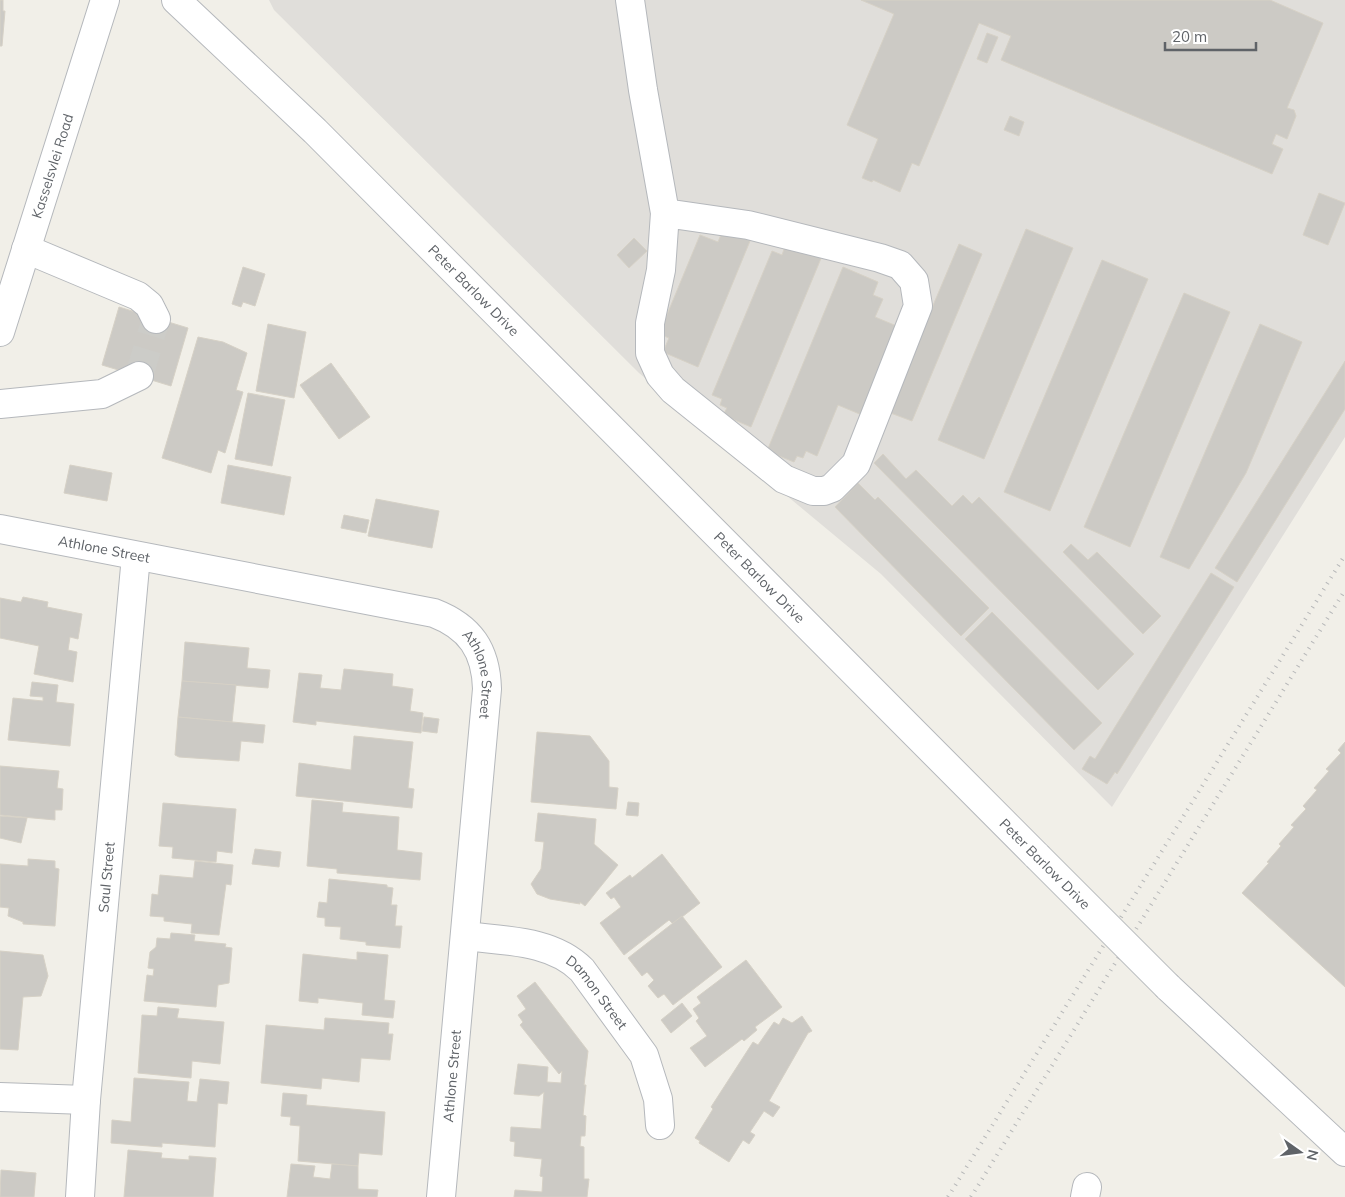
<svg xmlns="http://www.w3.org/2000/svg" width="1345" height="1197" viewBox="0 0 1345 1197" font-family="Mulish,sans-serif">
	<style>
		.industrial { fill: #e0deda }
		.building { fill: #cccac5; stroke: #d6d1c6 }
		.lines { fill: none; stroke-linecap: round; stroke-linejoin: round }
		.minor-tunnel { stroke: #ccccc8; stroke-width: 28; stroke-dasharray: 28 14; stroke-linecap: butt }
		.minor-casing { stroke: #b5b8bc; stroke-width: 30 }
		.minor { stroke: #fff; stroke-width: 28 }
		.rail { stroke: #b6b7b8; stroke-width: 4; stroke-dasharray: 1 6; stroke-linecap: butt }
		.minor-bridge-casing { stroke: #b5b8bc; stroke-width: 30; stroke-linecap: butt }
		.minor-bridge { stroke: #fff; stroke-width: 28 }
		.labels { text-anchor: middle; dominant-baseline: central; stroke-width: 5; stroke-linejoin: round; paint-order: stroke }
		.street-label { font-size: 14px; fill: #5f6368; stroke: #fff }
	</style>
	<rect width="100%" height="100%" fill="#f1efe8"/>
	<path class="industrial" d="M 269,0 L 1345,0 L 1345,437 L 1112,807 L 881,574 L 639,373 L 274,10 Z"/>
	<g class="building">
		<path d="M 0,0 L 3,0 L 3,11 L 5,11 L 2,46 L 0,46 Z"/>
		<path d="M 861,0 L 1270,0 L 1323,23 L 1287,108 L 1294,110 L 1296,116 L 1287,139 L 1276,134 L 1272,144 L 1283,149 L 1272,174 L 1001,60 L 1011,36 L 979,23 L 919,166 L 912,163 L 900,192 L 873,180 L 872,182 L 862,178 L 878,139 L 847,125 L 894,14 Z"/>
		<path d="M 987,33 L 998,37 L 987,63 L 977,59 Z"/>
		<path d="M 1010,116 L 1024,122 L 1019,136 L 1004,130 Z"/>
		<path d="M 1319,193 L 1345,203 L 1328,245 L 1303,235 Z"/>
		<path d="M 1026,229 L 1073,248 L 984,459 L 938,440 Z"/>
		<path d="M 723,230 L 750,241 L 698,367 L 663,352 L 669,338 L 659,334 L 700,235 L 718,242 Z"/>
		<path d="M 634,238 L 647,251 L 629,268 L 617,255 Z"/>
		<path d="M 787,241 L 822,256 L 751,427 L 723,415 L 727,408 L 720,405 L 722,399 L 712,395 L 772,251 L 782,255 Z"/>
		<path d="M 959,244 L 982,254 L 912,421 L 888,412 Z"/>
		<path d="M 1102,260 L 1148,279 L 1050,511 L 1004,492 Z"/>
		<path d="M 243,267 L 265,274 L 255,306 L 243,302 L 241,307 L 232,304 Z"/>
		<path d="M 843,267 L 878,282 L 873,295 L 883,299 L 875,317 L 899,327 L 862,415 L 838,405 L 817,456 L 806,451 L 803,458 L 797,456 L 794,462 L 767,451 Z"/>
		<path d="M 1184,293 L 1230,312 L 1130,547 L 1084,527 Z"/>
		<path d="M 119,307 L 188,328 L 171,386 L 102,365 Z"/>
		<path d="M 268,324 L 306,332 L 294,398 L 256,391 Z"/>
		<path d="M 1260,324 L 1302,342 L 1246,473 L 1189,569 L 1160,557 Z"/>
		<path d="M 198,337 L 223,342 L 247,353 L 236,390 L 243,392 L 225,453 L 218,450 L 211,473 L 162,458 Z"/>
		<path d="M 1345,361 L 1345,409 L 1237,582 L 1215,568 Z"/>
		<path d="M 331,363 L 370,417 L 339,439 L 300,385 Z"/>
		<path d="M 248,393 L 285,400 L 272,466 L 235,459 Z"/>
		<path d="M 883,454 L 906,479 L 916,470 L 952,506 L 963,495 L 972,504 L 979,497 L 1134,654 L 1098,690 L 874,463 Z"/>
		<path d="M 70,465 L 112,473 L 107,501 L 64,493 Z"/>
		<path d="M 228,465 L 291,477 L 284,515 L 221,503 Z"/>
		<path d="M 858,483 L 875,500 L 878,497 L 989,608 L 961,636 L 835,507 Z"/>
		<path d="M 376,499 L 439,511 L 432,548 L 368,536 Z"/>
		<path d="M 344,515 L 369,520 L 366,533 L 341,528 Z"/>
		<path d="M 1071,544 L 1088,560 L 1097,552 L 1161,616 L 1143,634 L 1063,552 Z"/>
		<path d="M 1211,573 L 1234,587 L 1117,774 L 1115,772 L 1107,784 L 1082,769 L 1090,756 L 1095,759 Z"/>
		<path d="M 23,597 L 48,602 L 47,607 L 82,614 L 78,639 L 70,637 L 68,650 L 77,652 L 73,682 L 34,674 L 39,646 L 0,638 L 0,598 L 21,602 Z"/>
		<path d="M 992,612 L 1102,723 L 1074,750 L 965,639 Z"/>
		<path d="M 185,642 L 249,648 L 247,668 L 270,670 L 268,688 L 182,681 Z"/>
		<path d="M 344,669 L 393,674 L 392,686 L 413,689 L 410,711 L 423,713 L 421,733 L 316,721 L 316,725 L 293,722 L 299,673 L 322,675 L 320,688 L 341,690 Z"/>
		<path d="M 182,681 L 236,685 L 232,722 L 178,717 Z"/>
		<path d="M 32,682 L 58,685 L 56,702 L 74,704 L 70,746 L 8,740 L 13,698 L 43,701 L 43,697 L 30,696 Z"/>
		<path d="M 178,717 L 265,725 L 263,743 L 241,741 L 239,761 L 179,757 L 175,755 Z"/>
		<path d="M 424,717 L 439,719 L 437,733 L 422,731 Z"/>
		<path d="M 537,732 L 590,736 L 609,761 L 609,787 L 618,788 L 616,809 L 531,802 Z"/>
		<path d="M 354,736 L 413,742 L 408,788 L 414,789 L 412,808 L 296,796 L 299,763 L 351,770 Z"/>
		<path d="M 1345,742 L 1345,987 L 1242,893 L 1269,863 L 1267,862 L 1281,846 L 1279,844 L 1294,827 L 1291,825 L 1306,809 L 1303,806 L 1317,790 L 1314,788 L 1329,771 L 1326,769 L 1341,753 L 1338,750 Z"/>
		<path d="M 0,766 L 59,771 L 57,788 L 63,789 L 62,810 L 55,810 L 55,820 L 0,815 Z"/>
		<path d="M 312,800 L 343,803 L 342,812 L 399,817 L 397,850 L 422,853 L 420,880 L 337,873 L 337,869 L 307,866 Z"/>
		<path d="M 628,802 L 639,803 L 638,816 L 626,815 Z"/>
		<path d="M 163,803 L 236,809 L 232,853 L 217,851 L 216,862 L 172,858 L 173,847 L 159,846 Z"/>
		<path d="M 538,813 L 596,819 L 594,844 L 618,865 L 585,906 L 580,902 L 580,904 L 550,899 L 537,894 L 531,884 L 541,869 L 544,842 L 535,841 Z"/>
		<path d="M 0,816 L 27,818 L 21,843 L 0,838 Z"/>
		<path d="M 255,849 L 281,852 L 279,867 L 252,864 Z"/>
		<path d="M 662,854 L 700,903 L 673,924 L 669,920 L 624,955 L 600,923 L 621,907 L 614,897 L 611,899 L 606,893 L 630,875 L 632,878 Z"/>
		<path d="M 28,859 L 55,861 L 55,868 L 59,869 L 55,926 L 23,924 L 23,922 L 8,916 L 9,908 L 0,907 L 0,864 L 28,866 Z"/>
		<path d="M 195,861 L 233,865 L 231,885 L 226,884 L 219,935 L 191,933 L 192,924 L 164,921 L 164,917 L 150,916 L 152,894 L 158,895 L 160,875 L 193,878 Z"/>
		<path d="M 329,879 L 387,885 L 387,887 L 393,888 L 391,905 L 397,905 L 395,926 L 402,926 L 400,948 L 366,945 L 366,942 L 340,939 L 341,927 L 325,926 L 325,918 L 317,917 L 319,902 L 327,903 Z"/>
		<path d="M 682,916 L 722,967 L 673,1005 L 664,994 L 658,998 L 648,986 L 654,980 L 647,972 L 642,976 L 628,958 Z"/>
		<path d="M 171,933 L 195,935 L 194,941 L 226,944 L 225,947 L 232,948 L 229,983 L 218,985 L 216,1007 L 144,1001 L 147,975 L 153,976 L 154,969 L 148,968 L 150,952 L 156,947 L 157,938 L 170,939 Z"/>
		<path d="M 0,951 L 43,955 L 48,976 L 41,996 L 23,997 L 18,1050 L 0,1049 Z"/>
		<path d="M 357,952 L 388,955 L 384,1000 L 395,1001 L 393,1018 L 362,1015 L 363,1003 L 318,998 L 318,1003 L 299,1001 L 303,954 L 357,960 Z"/>
		<path d="M 746,960 L 782,1007 L 755,1027 L 757,1030 L 744,1041 L 742,1039 L 705,1067 L 690,1048 L 707,1036 L 696,1021 L 699,1018 L 693,1009 L 701,1003 L 697,997 Z"/>
		<path d="M 535,982 L 588,1051 L 584,1085 L 586,1085 L 583,1115 L 586,1116 L 585,1136 L 581,1136 L 580,1146 L 584,1147 L 584,1179 L 589,1179 L 587,1197 L 514,1197 L 515,1190 L 542,1192 L 543,1177 L 540,1176 L 542,1159 L 514,1156 L 515,1142 L 510,1141 L 511,1127 L 541,1129 L 544,1092 L 539,1096 L 514,1094 L 518,1064 L 548,1067 L 547,1082 L 561,1083 L 562,1071 L 559,1074 L 520,1025 L 523,1022 L 518,1015 L 526,1009 L 517,996 Z"/>
		<path d="M 682,1003 L 692,1016 L 671,1033 L 661,1020 Z"/>
		<path d="M 158,1007 L 179,1009 L 177,1018 L 224,1022 L 220,1064 L 192,1061 L 191,1078 L 138,1073 L 142,1015 L 157,1016 Z"/>
		<path d="M 802,1016 L 812,1031 L 808,1033 L 769,1101 L 780,1107 L 773,1117 L 764,1111 L 750,1132 L 755,1135 L 749,1144 L 743,1140 L 729,1162 L 699,1143 L 700,1141 L 695,1138 L 713,1109 L 711,1107 L 753,1042 L 758,1045 L 774,1022 L 779,1025 L 783,1018 L 792,1023 Z"/>
		<path d="M 325,1018 L 389,1023 L 388,1034 L 393,1034 L 390,1060 L 361,1058 L 359,1082 L 322,1078 L 321,1089 L 261,1083 L 266,1025 L 324,1030 Z"/>
		<path d="M 134,1078 L 189,1082 L 187,1101 L 197,1102 L 200,1079 L 229,1082 L 227,1104 L 218,1103 L 215,1147 L 162,1143 L 162,1147 L 111,1143 L 112,1120 L 131,1122 Z"/>
		<path d="M 283,1093 L 307,1095 L 306,1105 L 385,1112 L 382,1155 L 359,1153 L 358,1166 L 298,1161 L 300,1126 L 290,1125 L 291,1117 L 281,1116 Z"/>
		<path d="M 128,1150 L 162,1153 L 161,1158 L 189,1160 L 189,1156 L 216,1158 L 213,1197 L 124,1197 Z"/>
		<path d="M 291,1164 L 315,1166 L 313,1177 L 330,1179 L 332,1164 L 358,1166 L 358,1189 L 378,1190 L 377,1197 L 287,1197 Z"/>
		<path d="M 1,1170 L 36,1173 L 34,1197 L 0,1197 Z"/>
	</g>
	<g class="lines">
		<path class="minor-tunnel" d="M 139,376 L 156,319"/>
		<defs>
			<g id="minor">
				<path id="s1" d="M 176,0 L 315,131 L 1037,856"/>
				<path d="M 630,0 L 643,90 L 665,213 L 661,270 L 650,323 L 650,353 L 660,375 L 673,390 L 784,479 L 813,491 L 824,491 L 832,488 L 856,464 L 918,306 L 914,281 L 900,265 L 880,258 L 748,225 L 665,213"/>
				<path d="M 26,249 L 138,296 L 149,305 L 156,319"/>
				<path id="s2" d="M 0,332 L 105,0"/>
				<path d="M 0,404 L 102,394 L 139,376"/>
				<path id="s3" d="M 0,529 L 434,613 C 470,627 486,650 487,689 L 441,1197"/>
				<path id="s4" d="M 465,936 C 505,941 552,940 582,970 L 644,1055 L 658,1099 L 660,1125"/>
				<path d="M 1168,987 L 1345,1152"/>
				<path d="M 0,1097 L 86,1100"/>
				<path id="s5" d="M 80,1197 L 86,1100 L 136,556"/>
				<path d="M 1085,1197 L 1087,1187"/>
			</g>
		</defs>
		<use href="#minor" class="minor-casing"/>
		<use href="#minor" class="minor"/>
		<g class="rail">
			<path d="M 948,1197 L 1345,555"/>
			<path d="M 971,1197 L 1345,590"/>
		</g>
		<defs>
			<path id="minor-bridge" d="M 1037,856 L 1168,987"/>
		</defs>
		<use href="#minor-bridge" class="minor-bridge-casing"/>
		<use href="#minor-bridge" class="minor-bridge"/>
	</g>
	<g class="labels">
		<g class="street-label">
			<text stroke="none"><textPath href="#s2" startOffset="174">Kasselsvlei Road</textPath></text>
			<text stroke="none"><textPath href="#s1" startOffset="416">Peter Barlow Drive</textPath></text>
			<text stroke="none"><textPath href="#s3" startOffset="106">Athlone Street</textPath></text>
			<text stroke="none"><textPath href="#s1" startOffset="821">Peter Barlow Drive</textPath></text>
			<text stroke="none"><textPath href="#s3" startOffset="525">Athlone Street</textPath></text>
			<text transform="translate(1045 864) rotate(45)">Peter Barlow Drive</text>
			<text stroke="none"><textPath href="#s5" startOffset="321">Saul Street</textPath></text>
			<text stroke="none"><textPath href="#s4" startOffset="151">Damon Street</textPath></text>
			<text transform="translate(452 1076) rotate(-85)">Athlone Street</text>
		</g>
	</g>
	<g transform="translate(1300 1152) rotate(104)" stroke="#ffffff" stroke-width="4" paint-order="stroke">
	<path d="M0-4L9 19L0 12L-9 19Z" fill="#5f6368"/>
	<text y="-8" font-size="14" font-weight="bold" text-anchor="middle" fill="#5f6368">N</text>
	</g>
	<path d="M1165 42v8h91v-8" fill="none" stroke="#5f6368" stroke-width="2.5"/>
	<text x="1172" y="42" font-size="15" fill="#5f6368" stroke="#ffffff" stroke-width="4" paint-order="stroke">20 m</text>
</svg>
